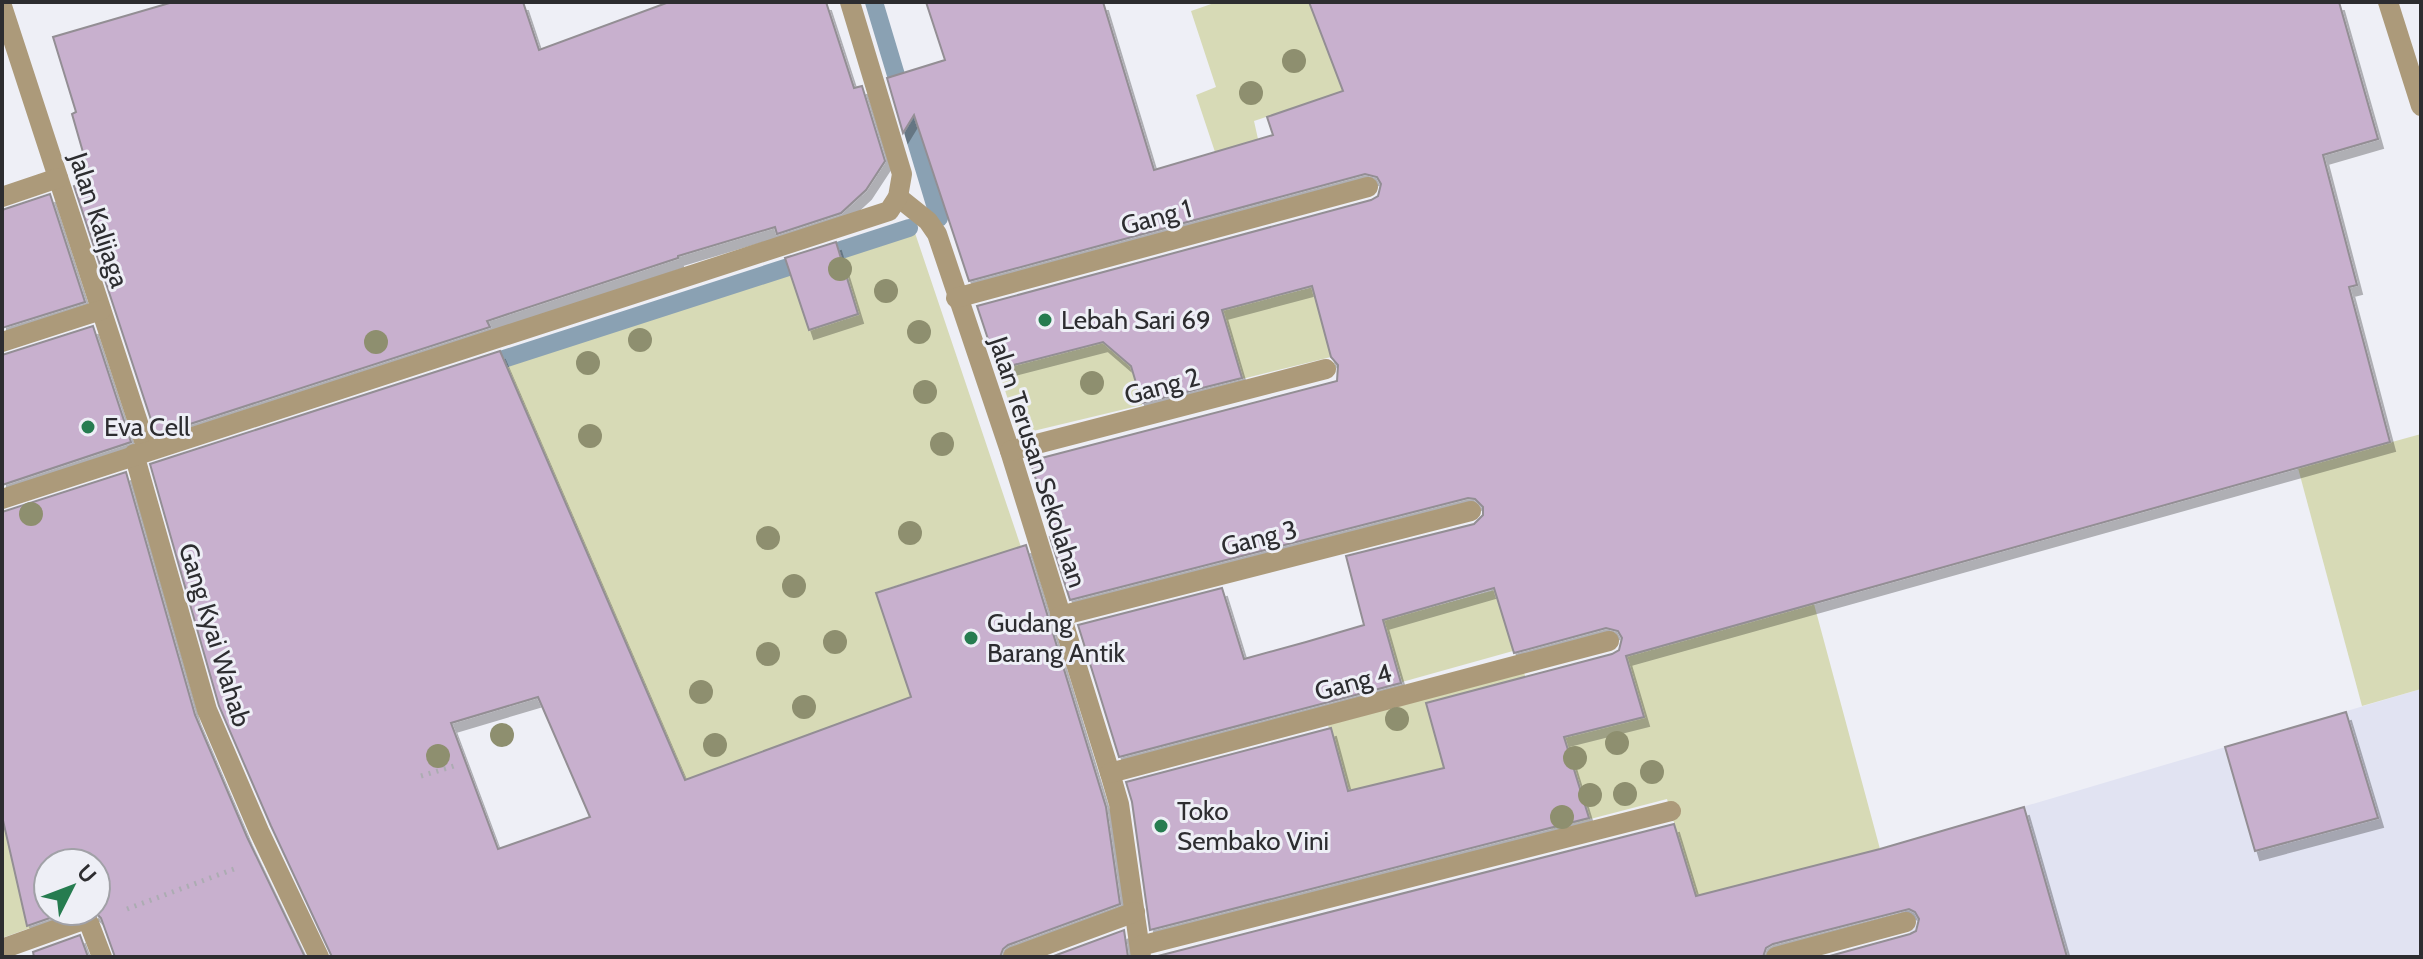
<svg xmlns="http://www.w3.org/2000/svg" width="2423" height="959" viewBox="0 0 2423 959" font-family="Cabin,sans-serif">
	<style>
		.built { fill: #e1e3f2 }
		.green { fill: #d7dab6 }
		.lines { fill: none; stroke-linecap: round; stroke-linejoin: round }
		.stream { stroke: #8aa1b3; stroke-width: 18 }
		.building { fill: #c8b0ce; stroke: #938e94; stroke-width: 2; fill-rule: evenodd; filter: url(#shadow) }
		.path { stroke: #acacb2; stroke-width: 5; stroke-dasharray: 2 6; stroke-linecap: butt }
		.minor { stroke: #ac9a7a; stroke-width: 20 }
		.tree { fill: #8e8f6f }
		.poi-dot { fill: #267c50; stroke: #eeeff6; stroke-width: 3 }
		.labels { text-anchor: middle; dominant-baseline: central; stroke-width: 6; stroke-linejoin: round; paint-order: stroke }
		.street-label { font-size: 26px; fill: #2d2d30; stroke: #eeeff6 }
		.poi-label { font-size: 26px; fill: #2d2d30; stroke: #eeeff6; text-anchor: start }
	</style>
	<defs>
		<filter id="shadow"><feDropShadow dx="5" dy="9" stdDeviation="0" flood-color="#0004"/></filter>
	</defs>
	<rect width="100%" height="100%" fill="#eeeff6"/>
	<path class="built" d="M 2421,689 L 2421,957 L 1917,957 L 1884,848 Z"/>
	<g class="green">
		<path d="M 1217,2 L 1309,2 L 1343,91 L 1254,121 L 1258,139 L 1215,152 L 1196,95 L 1216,87 L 1191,11 Z"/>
		<path d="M 914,230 L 1021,547 L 876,592 L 911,697 L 685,780 L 506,365 Z"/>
		<path d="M 1313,287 L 1331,357 L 1242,379 L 1222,310 Z"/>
		<path d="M 1122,337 L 1142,405 L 1029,432 L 1017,427 L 998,369 Z"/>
		<path d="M 2421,434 L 2421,689 L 2362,706 L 2298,468 Z"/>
		<path d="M 1495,590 L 1513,651 L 1402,682 L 1383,620 Z"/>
		<path d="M 1814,604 L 1880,849 L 1696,896 L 1667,799 L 1552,829 L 1531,746 L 1644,717 L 1626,656 Z"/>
		<path d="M 1524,673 L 1527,681 L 1445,767 L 1347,792 L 1328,725 Z"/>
		<path d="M 2,817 L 30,928 L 2,938 Z"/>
	</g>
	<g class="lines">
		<g class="stream">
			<path d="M 874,2 L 939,218"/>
			<path d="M 482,366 L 909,228"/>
		</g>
	</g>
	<g class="building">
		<path d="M 173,2 L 523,2 L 539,50 L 669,2 L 826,2 L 854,88 L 862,86 L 885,161 L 866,190 L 841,213 L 777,234 L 775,227 L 678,256 L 678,258 L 487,321 L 490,327 L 156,435 L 74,186 L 91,180 L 72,114 L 76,112 L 53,37 Z"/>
		<path d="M 926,2 L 1103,2 L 1154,170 L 1273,135 L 1267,117 L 1343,91 L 1309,2 L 2339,2 L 2378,139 L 2323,155 L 2357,285 L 2349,287 L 2390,442 L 1626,656 L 1644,717 L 1564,737 L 1589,818 L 1150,930 L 1132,802 L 1126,782 L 1331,728 L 1348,791 L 1444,768 L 1426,703 L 1612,654 L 1619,650 L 1622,638 L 1618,631 L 1606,628 L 1514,653 L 1494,588 L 1383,620 L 1401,683 L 1119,757 L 1078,625 L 1222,588 L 1244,659 L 1306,642 L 1364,625 L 1346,556 L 1474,524 L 1483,515 L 1483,507 L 1475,499 L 1468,498 L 1070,600 L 1050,537 L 1054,536 L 1030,461 L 1337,381 L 1338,365 L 1331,357 L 1312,286 L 1222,310 L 1242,378 L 1142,403 L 1131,366 L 1103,342 L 998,369 L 977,306 L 1371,200 L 1378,196 L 1381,184 L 1377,177 L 1365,174 L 969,281 L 914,115 L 903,133 L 887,78 L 945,60 Z"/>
		<path d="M 50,194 L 85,302 L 2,328 L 2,210 Z"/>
		<path d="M 836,242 L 858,314 L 809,330 L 785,258 Z"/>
		<path d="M 93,326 L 131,442 L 2,485 L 2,355 Z"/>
		<path d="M 500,351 L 685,780 L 911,697 L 876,593 L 1026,545 L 1106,807 L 1120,904 L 1008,945 L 1003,949 L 1000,957 L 332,957 L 271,826 L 219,706 L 150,464 ZM 538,697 L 590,817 L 498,849 L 451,723 Z"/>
		<path d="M 126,472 L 195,715 L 247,837 L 305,957 L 115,957 L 101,918 L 94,911 L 96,863 L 48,863 L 48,911 L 70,911 L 27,926 L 2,816 L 2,512 Z"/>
		<path d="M 2346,712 L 2378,818 L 2255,851 L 2225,747 Z"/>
		<path d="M 2024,807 L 2067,957 L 1826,957 L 1910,934 L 1916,931 L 1919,919 L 1915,912 L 1909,909 L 1773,944 L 1766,948 L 1763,957 L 1154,957 L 1674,824 L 1696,896 L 1880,849 Z"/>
		<path d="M 1124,930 L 1128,957 L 1051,957 Z"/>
		<path d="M 80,935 L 88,957 L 34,957 L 33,952 Z"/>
	</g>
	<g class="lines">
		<g class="path">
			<path d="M 421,776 L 454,766"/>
			<path d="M 127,909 L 234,869"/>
		</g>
		<g class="minor">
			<path d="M 2388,2 L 2421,106"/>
			<path d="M 2,6 L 147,450"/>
			<path d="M 2,197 L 58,178"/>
			<path d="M 898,197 L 928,221 L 937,234 L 1010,451 L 1110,773 L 1119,804 L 1141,957"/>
			<path d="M 956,298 L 1368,187"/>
			<path d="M 2,342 L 101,310"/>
			<path d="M 1010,451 L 1326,369"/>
			<path d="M 134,454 L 207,710 L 259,831 L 319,957"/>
			<path d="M 2,499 L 889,211 L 898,197 L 902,174 L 850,2"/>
			<path d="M 1060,616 L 1471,511"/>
			<path d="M 1110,773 L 1609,641"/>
			<path d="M 1140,946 L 1671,811"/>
			<path d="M 2,949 L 83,920 L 89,923 L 102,957"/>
			<path d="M 1013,957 L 1135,912"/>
			<path d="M 1776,957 L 1906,922"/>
		</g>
	</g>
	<g class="tree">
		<circle cx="1294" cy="61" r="12"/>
		<circle cx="1251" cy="93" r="12"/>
		<circle cx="840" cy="269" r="12"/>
		<circle cx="886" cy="291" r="12"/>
		<circle cx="919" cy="332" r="12"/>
		<circle cx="640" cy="340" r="12"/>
		<circle cx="376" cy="342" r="12"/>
		<circle cx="588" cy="363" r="12"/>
		<circle cx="1092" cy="383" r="12"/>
		<circle cx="925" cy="392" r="12"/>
		<circle cx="590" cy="436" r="12"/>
		<circle cx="942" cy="444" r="12"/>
		<circle cx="31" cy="514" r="12"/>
		<circle cx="910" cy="533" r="12"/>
		<circle cx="768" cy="538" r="12"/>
		<circle cx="794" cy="586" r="12"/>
		<circle cx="835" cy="642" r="12"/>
		<circle cx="768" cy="654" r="12"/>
		<circle cx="701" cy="692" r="12"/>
		<circle cx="804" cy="707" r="12"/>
		<circle cx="1397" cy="719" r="12"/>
		<circle cx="502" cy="735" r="12"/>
		<circle cx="1617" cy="743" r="12"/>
		<circle cx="715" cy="745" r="12"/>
		<circle cx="438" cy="756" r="12"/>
		<circle cx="1575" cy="758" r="12"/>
		<circle cx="1652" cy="772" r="12"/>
		<circle cx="1625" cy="794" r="12"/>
		<circle cx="1590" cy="795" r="12"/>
		<circle cx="1562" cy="817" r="12"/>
	</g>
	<g class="poi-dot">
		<circle cx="1045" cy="320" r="8"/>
		<circle cx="88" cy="427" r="8"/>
		<circle cx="971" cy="638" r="8"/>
		<circle cx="1161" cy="826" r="8"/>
	</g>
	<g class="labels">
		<g class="street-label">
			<text transform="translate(1156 217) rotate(-15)">Gang 1</text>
			<text transform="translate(99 220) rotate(72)">Jalan Kalijaga</text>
			<text transform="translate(1162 386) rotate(-15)">Gang 2</text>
			<text transform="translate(1038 462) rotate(72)">Jalan Terusan Sekolahan</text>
			<text transform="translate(1259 538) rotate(-14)">Gang 3</text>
			<text transform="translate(215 635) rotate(73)">Gang Kyai Wahab</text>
			<text transform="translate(1353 682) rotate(-15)">Gang 4</text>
		</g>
		<g class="poi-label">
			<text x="1061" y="320">Lebah Sari 69</text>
			<text x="104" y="427">Eva Cell</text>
			<text x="987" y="623">Gudang<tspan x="987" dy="30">Barang Antik</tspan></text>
			<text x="1177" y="811">Toko<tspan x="1177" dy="30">Sembako Vini</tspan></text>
		</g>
	</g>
	<rect width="2423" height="959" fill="none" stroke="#2d2d30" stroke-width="8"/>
	<g transform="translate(72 887) rotate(48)"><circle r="38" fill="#eeeff6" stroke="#a1a1a7" stroke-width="2"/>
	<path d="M0-6L14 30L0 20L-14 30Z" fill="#267c50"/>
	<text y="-12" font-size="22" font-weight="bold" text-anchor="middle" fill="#2d2d30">U</text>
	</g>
</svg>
